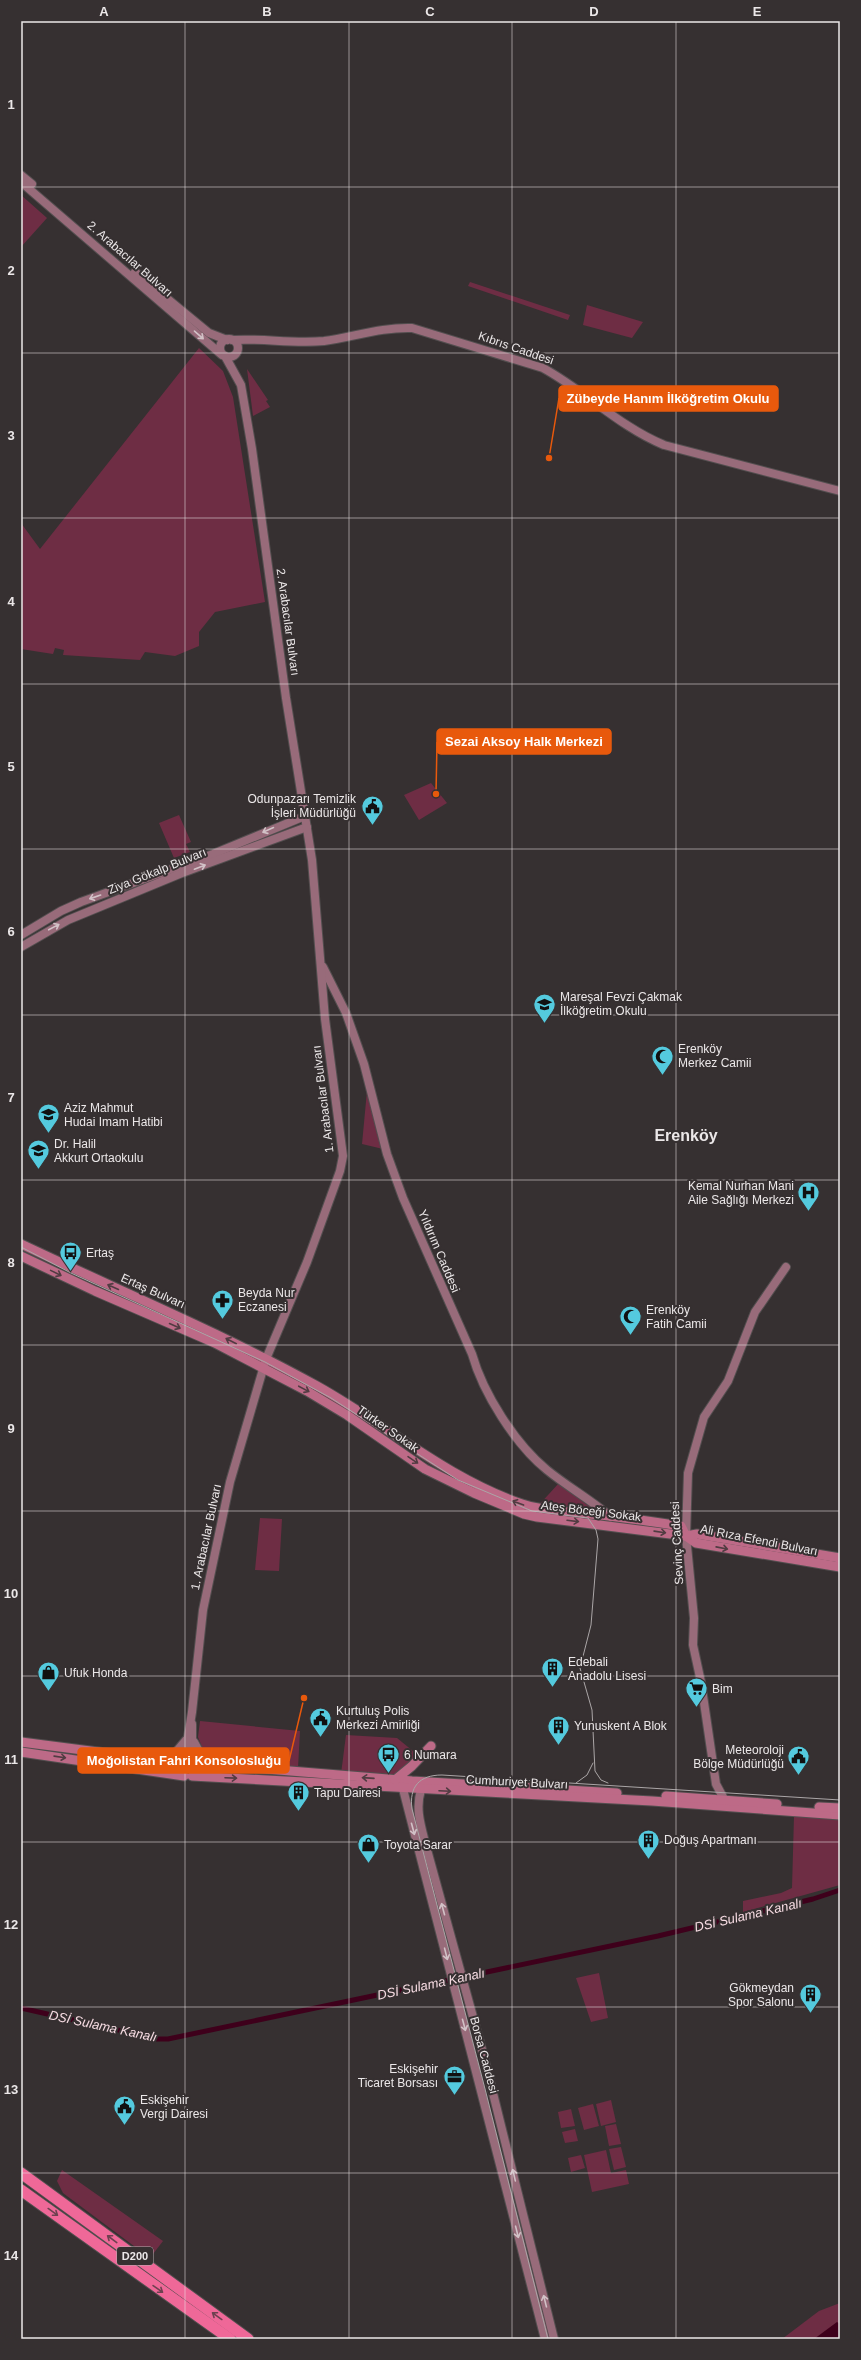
<svg xmlns="http://www.w3.org/2000/svg" width="861" height="2360" viewBox="0 0 861 2360" font-family="Helvetica,sans-serif">
	<style>
		.green { fill: #6e2d44 }
		.water { fill: #3e001b }
		.lines { fill: none; stroke-linecap: round; stroke-linejoin: round }
		.canal { stroke: #3e001b; stroke-width: 5 }
		.secondary-casing { stroke: #534e4f; stroke-width: 10 }
		.primary-casing { stroke: #534e4f; stroke-width: 11 }
		.highway-casing { stroke: #534e4f; stroke-width: 13 }
		.secondary { stroke: #986b7a; stroke-width: 8 }
		.primary { stroke: #bd6a87; stroke-width: 9 }
		.highway { stroke: #ef6898; stroke-width: 11 }
		.tram { stroke: #aba6a7; stroke-width: 1 }
		.oneway { stroke: #d2c2c7 }
		.oneway2 { stroke: #513c42 }
		.oneway3 { stroke: #6e4150 }
		.grid { fill: none; stroke: #ebe7e8; stroke-width: 1; stroke-opacity: 0.55 }
		.labels { text-anchor: middle; dominant-baseline: central; stroke-width: 4; stroke-linejoin: round; paint-order: stroke }
		.shield { fill: #363031; stroke: #b5b0b1; stroke-width: 1 }
		.shield-label { font-size: 11px; font-weight: bold; fill: #ebe7e8 }
		.street-label { font-size: 12px; fill: #ebe7e8; stroke: #363031 }
		.poi-label { font-size: 12px; fill: #ebe7e8; stroke: #363031; text-anchor: start }
		.water-label { font-size: 13px; font-style: italic; fill: #f7dce3; stroke: #363031 }
		.district-label { font-size: 16px; font-weight: bold; fill: #ebe7e8; stroke: #363031 }
		.leader { fill: none; stroke: #e8590c; stroke-width: 1.5 }
		.callout-dot { fill: #e8590c; stroke: #363031; stroke-width: 1.5 }
		.callout { fill: #e8590c; stroke: #e8590c; stroke-width: 1.5 }
		.callout-label { font-size: 13px; text-anchor: middle; font-weight: bold; fill: #fff }
		.neatline { fill: none; stroke: #ebe7e8; stroke-width: 1.5 }
		.grid-label { font-size: 13px; text-anchor: middle; font-weight: bold; fill: #ebe7e8 }
	</style>
	<rect width="100%" height="100%" fill="#363031"/>
	<g class="green">
		<path d="M 21,195 L 47,218 L 21,247 Z"/>
		<path d="M 470,282 L 570,315 L 568,320 L 468,286 Z"/>
		<path d="M 587,305 L 643,322 L 632,338 L 583,325 Z"/>
		<path d="M 199,348 L 223,371 L 233,397 L 265,602 L 215,612 L 199,632 L 199,646 L 175,656 L 145,652 L 140,660 L 63,655 L 64,650 L 55,648 L 53,654 L 21,649 L 21,523 L 40,549 Z"/>
		<path d="M 247,369 L 268,400 L 266,401 L 270,407 L 253,416 Z"/>
		<path d="M 431,783 L 447,803 L 419,820 L 404,795 Z"/>
		<path d="M 179,815 L 191,842 L 186,844 L 190,852 L 174,858 L 159,823 Z"/>
		<path d="M 367,1091 L 383,1149 L 362,1144 Z"/>
		<path d="M 559,1483 L 595,1511 L 538,1506 Z"/>
		<path d="M 260,1518 L 282,1519 L 279,1571 L 255,1570 Z"/>
		<path d="M 200,1721 L 300,1731 L 298,1768 L 214,1759 L 202,1747 L 198,1737 Z"/>
		<path d="M 346,1735 L 397,1738 L 419,1756 L 403,1774 L 341,1774 Z"/>
		<path d="M 794,1816 L 840,1819 L 840,1885 L 743,1912 L 743,1901 L 781,1893 L 792,1888 Z"/>
		<path d="M 599,1973 L 608,2018 L 591,2022 L 576,1978 Z"/>
		<path d="M 611,2100 L 616,2122 L 601,2126 L 596,2104 Z"/>
		<path d="M 593,2104 L 599,2126 L 584,2130 L 578,2108 Z"/>
		<path d="M 571,2109 L 575,2126 L 561,2128 L 558,2112 Z"/>
		<path d="M 616,2124 L 621,2144 L 609,2146 L 605,2126 Z"/>
		<path d="M 575,2129 L 578,2141 L 565,2143 L 562,2132 Z"/>
		<path d="M 621,2147 L 626,2167 L 614,2170 L 609,2149 Z"/>
		<path d="M 606,2150 L 611,2173 L 626,2170 L 629,2184 L 592,2192 L 584,2155 Z"/>
		<path d="M 581,2155 L 585,2168 L 571,2172 L 568,2158 Z"/>
		<path d="M 62,2170 L 163,2241 L 150,2258 L 63,2193 L 57,2181 Z"/>
		<path d="M 840,2303 L 840,2339 L 782,2339 L 819,2311 Z"/>
	</g>
	<path class="water" d="M 837,2322 L 840,2324 L 840,2339 L 814,2339 Z"/>
	<g class="lines">
		<path class="canal" d="M 21,2008 L 157,2039 L 168,2039 L 658,1936 L 813,1899 L 840,1890"/>
		<defs>
			<g id="secondary">
				<path d="M 21,175 L 32,184"/>
				<path d="M 21,182 L 222,355"/>
				<path d="M 135,272 L 209,333 L 227,340"/>
				<circle cx="229" cy="348" r="9"/>
				<path d="M 232,340 C 263,338 293,344 324,341 C 354,337 381,327 412,328 L 543,368 C 585,391 620,427 664,445 L 840,491"/>
				<path d="M 21,935 L 61,911 L 81,902 L 213,854 L 305,816"/>
				<path d="M 21,947 L 68,920 L 182,873 L 307,827"/>
				<path d="M 323,967 L 346,1013 L 364,1064 L 387,1154 L 403,1198 L 472,1354 C 483,1393 515,1444 547,1470 C 568,1487 591,1500 611,1517"/>
				<path d="M 192,1724 L 192,1762"/>
				<path d="M 194,1742 L 200,1753 L 216,1764"/>
				<path d="M 159,1759 L 176,1752 L 186,1740"/>
				<path d="M 184,1762 L 192,1712 L 203,1610 L 230,1482 L 266,1359 L 307,1262 L 340,1171 L 343,1156 L 325,1019 L 312,860 L 286,698 L 252,449 L 241,385 L 225,356"/>
				<path d="M 408,1784 L 403,1789 L 545,2339"/>
				<path d="M 421,1790 C 415,1809 421,1826 426,1846 L 484,2057 L 554,2339"/>
				<path d="M 728,1802 L 724,1799 L 716,1784 L 701,1682 L 693,1645 L 694,1618 L 686,1536 L 688,1473 L 704,1417 L 728,1381 L 755,1312 L 786,1267"/>
			</g>
			<g id="primary">
				<path d="M 21,1244 C 120,1291 221,1333 317,1386 C 387,1425 446,1478 522,1504 C 541,1511 561,1510 580,1513 C 614,1516 648,1521 681,1526 L 686,1536 L 696,1543 L 840,1567"/>
				<path d="M 21,1256 L 95,1291 L 215,1343 L 307,1391 L 347,1415 L 425,1469 L 474,1493 L 524,1514 L 537,1517 L 686,1536 L 697,1534 L 840,1558"/>
				<path d="M 21,1742 L 183,1763"/>
				<path d="M 21,1752 L 184,1776"/>
				<path d="M 194,1763 L 412,1781 L 617,1793"/>
				<path d="M 192,1776 L 652,1801 L 840,1815"/>
				<path d="M 395,1780 L 412,1766 L 431,1746"/>
				<path d="M 666,1796 L 777,1804"/>
				<path d="M 819,1807 L 840,1808"/>
			</g>
			<g id="highway">
				<path d="M 21,2173 L 248,2339"/>
				<path d="M 21,2190 L 230,2339"/>
			</g>
		</defs>
		<use href="#secondary" class="secondary-casing"/>
		<use href="#primary" class="primary-casing"/>
		<use href="#highway" class="highway-casing"/>
		<use href="#secondary" class="secondary"/>
		<use href="#primary" class="primary"/>
		<use href="#highway" class="highway"/>
		<g class="tram">
			<path d="M 21,1247 L 71,1273 L 265,1362 L 331,1398 L 458,1480 L 532,1511 L 588,1518 L 596,1530 L 598,1539 L 591,1625 L 580,1668 L 592,1710 L 595,1771 L 601,1780 L 608,1783"/>
			<path d="M 576,1783 L 587,1775 L 593,1763"/>
			<path d="M 548,2339 L 485,2089 L 412,1809 C 409,1787 419,1775 442,1775 L 840,1800"/>
		</g>
	</g>
	<defs><path id="oneway-shaft" d="M-6 0H5M1.5-3L5.5 0L1.5 3" fill="none" stroke-width="1.6" stroke-linecap="round" stroke-linejoin="round"/></defs>
	<g class="oneway">
		<use href="#oneway-shaft" transform="translate(199 335) rotate(41)"/>
		<use href="#oneway-shaft" transform="translate(268 830) rotate(156)"/>
		<use href="#oneway-shaft" transform="translate(200 867) rotate(-21)"/>
		<use href="#oneway-shaft" transform="translate(95 897) rotate(161)"/>
		<use href="#oneway-shaft" transform="translate(54 927) rotate(-28)"/>
		<use href="#oneway-shaft" transform="translate(413 1829) rotate(75)"/>
		<use href="#oneway-shaft" transform="translate(443 1909) rotate(-105)"/>
		<use href="#oneway-shaft" transform="translate(446 1954) rotate(76)"/>
		<use href="#oneway-shaft" transform="translate(464 2025) rotate(75)"/>
		<use href="#oneway-shaft" transform="translate(514 2175) rotate(-103)"/>
		<use href="#oneway-shaft" transform="translate(517 2232) rotate(76)"/>
		<use href="#oneway-shaft" transform="translate(545 2301) rotate(-104)"/>
	</g>
	<g class="oneway2">
		<use href="#oneway-shaft" transform="translate(56 1273) rotate(26)"/>
		<use href="#oneway-shaft" transform="translate(113 1287) rotate(-156)"/>
		<use href="#oneway-shaft" transform="translate(175 1326) rotate(24)"/>
		<use href="#oneway-shaft" transform="translate(231 1341) rotate(-153)"/>
		<use href="#oneway-shaft" transform="translate(304 1389) rotate(28)"/>
		<use href="#oneway-shaft" transform="translate(413 1460) rotate(34)"/>
		<use href="#oneway-shaft" transform="translate(518 1503) rotate(-160)"/>
		<use href="#oneway-shaft" transform="translate(573 1521) rotate(7)"/>
		<use href="#oneway-shaft" transform="translate(660 1532) rotate(8)"/>
		<use href="#oneway-shaft" transform="translate(722 1548) rotate(11)"/>
		<use href="#oneway-shaft" transform="translate(60 1757) rotate(8)"/>
		<use href="#oneway-shaft" transform="translate(231 1778) rotate(2)"/>
		<use href="#oneway-shaft" transform="translate(368 1778) rotate(-176)"/>
		<use href="#oneway-shaft" transform="translate(445 1791) rotate(3)"/>
	</g>
	<g class="oneway3">
		<use href="#oneway-shaft" transform="translate(53 2212) rotate(36)"/>
		<use href="#oneway-shaft" transform="translate(112 2239) rotate(-143)"/>
		<use href="#oneway-shaft" transform="translate(158 2289) rotate(35)"/>
		<use href="#oneway-shaft" transform="translate(217 2316) rotate(-144)"/>
	</g>
	<path class="grid" d="M 185,21 L 185,2339M 349,21 L 349,2339M 512,21 L 512,2339M 676,21 L 676,2339M 21,187 L 840,187M 21,353 L 840,353M 21,518 L 840,518M 21,684 L 840,684M 21,849 L 840,849M 21,1015 L 840,1015M 21,1180 L 840,1180M 21,1345 L 840,1345M 21,1511 L 840,1511M 21,1676 L 840,1676M 21,1842 L 840,1842M 21,2007 L 840,2007M 21,2173 L 840,2173"/>
	<defs>
		<symbol id="civic-pin" viewBox="-11 -11 22 30"><path d="M0 17L-7.5 6A9.5 9.5 0 1 1 7.5 6Z" fill="#54cade" stroke="#363031"/><path d="M-.6-6.5H3V-4.5H.6V-3L4-1V1h2V6H-6V1h2V-1L-.6-3ZM-1.2 2.5V6h2.4V2.5Z" fill="#111"/></symbol>
		<symbol id="school-pin" viewBox="-11 -11 22 30"><path d="M0 17L-7.5 6A9.5 9.5 0 1 1 7.5 6Z" fill="#54cade" stroke="#363031"/><path d="M0-5L7-2L0 1L-7-2ZM-4 1L0 2.5L4 1V4Q0 6-4 4Z" fill="#111"/></symbol>
		<symbol id="mosque-pin" viewBox="-11 -11 22 30"><path d="M0 17L-7.5 6A9.5 9.5 0 1 1 7.5 6Z" fill="#54cade" stroke="#363031"/><path d="M3.5-4.9A6 6 0 1 0 3.5 4.9A5 5 0 1 1 3.5-4.9Z" fill="#111"/></symbol>
		<symbol id="hospital-pin" viewBox="-11 -11 22 30"><path d="M0 17L-7.5 6A9.5 9.5 0 1 1 7.5 6Z" fill="#54cade" stroke="#363031"/><path d="M-5-5h3v3.5h4V-5h3V5h-3V1.5h-4V5h-3Z" fill="#111"/></symbol>
		<symbol id="bus-pin" viewBox="-11 -11 22 30"><path d="M0 17L-7.5 6A9.5 9.5 0 1 1 7.5 6Z" fill="#54cade" stroke="#363031"/><path d="M-5-6H5V4H4V6H2V4H-2V6H-4V4H-5ZM-3.5-4V0h7V-4ZM-3.5 1.2v1.5H-2V1.2ZM2 1.2v1.5H3.5V1.2Z" fill="#111"/></symbol>
		<symbol id="pharmacy-pin" viewBox="-11 -11 22 30"><path d="M0 17L-7.5 6A9.5 9.5 0 1 1 7.5 6Z" fill="#54cade" stroke="#363031"/><path d="M-2-6h4v4h4v4h-4v4h-4v-4h-4v-4h4Z" fill="#111"/></symbol>
		<symbol id="building-pin" viewBox="-11 -11 22 30"><path d="M0 17L-7.5 6A9.5 9.5 0 1 1 7.5 6Z" fill="#54cade" stroke="#363031"/><path d="M-4-6H4V6H1V3H-1V6H-4ZM-2.5-4.3h1.7v1.8h-1.7ZM.8-4.3h1.7v1.8H.8ZM-2.5-1h1.7V.8h-1.7ZM.8-1h1.7V.8H.8Z" fill="#111"/></symbol>
		<symbol id="shop-pin" viewBox="-11 -11 22 30"><path d="M0 17L-7.5 6A9.5 9.5 0 1 1 7.5 6Z" fill="#54cade" stroke="#363031"/><path d="M-5-2.5h2.3a2.7 3.5 0 0 1 5.4 0H5L5.5 6h-11ZM-1.5-2.5h3a1.5 2.3 0 0 0-3 0Z" fill="#111"/></symbol>
		<symbol id="supermarket-pin" viewBox="-11 -11 22 30"><path d="M0 17L-7.5 6A9.5 9.5 0 1 1 7.5 6Z" fill="#54cade" stroke="#363031"/><path d="M-6-5.5h2.5l.6 2H6L4.5 2H-2.5L-4.4-4H-6ZM-1.5 3.2a1.3 1.3 0 1 0 .1 0ZM3 3.2a1.3 1.3 0 1 0 .1 0Z" fill="#111"/></symbol>
		<symbol id="office-pin" viewBox="-11 -11 22 30"><path d="M0 17L-7.5 6A9.5 9.5 0 1 1 7.5 6Z" fill="#54cade" stroke="#363031"/><path d="M-6-3h4V-5.5h4V-3h4V5H-6ZM-1-4.5V-3h2v-1.5ZM-6 0V1H6V0Z" fill="#111"/></symbol>
	</defs>
	<g fill-rule="evenodd">
		<use href="#civic-pin" x="360" y="794" width="25" height="34"/>
		<use href="#school-pin" x="532" y="992" width="25" height="34"/>
		<use href="#mosque-pin" x="650" y="1044" width="25" height="34"/>
		<use href="#school-pin" x="36" y="1102" width="25" height="34"/>
		<use href="#school-pin" x="26" y="1138" width="25" height="34"/>
		<use href="#hospital-pin" x="796" y="1180" width="25" height="34"/>
		<use href="#bus-pin" x="58" y="1240" width="25" height="34"/>
		<use href="#pharmacy-pin" x="210" y="1288" width="25" height="34"/>
		<use href="#mosque-pin" x="618" y="1304" width="25" height="34"/>
		<use href="#building-pin" x="540" y="1656" width="25" height="34"/>
		<use href="#shop-pin" x="36" y="1660" width="25" height="34"/>
		<use href="#supermarket-pin" x="684" y="1676" width="25" height="34"/>
		<use href="#civic-pin" x="308" y="1706" width="25" height="34"/>
		<use href="#building-pin" x="546" y="1714" width="25" height="34"/>
		<use href="#bus-pin" x="376" y="1742" width="25" height="34"/>
		<use href="#civic-pin" x="786" y="1744" width="25" height="34"/>
		<use href="#building-pin" x="286" y="1780" width="25" height="34"/>
		<use href="#building-pin" x="636" y="1828" width="25" height="34"/>
		<use href="#shop-pin" x="356" y="1832" width="25" height="34"/>
		<use href="#building-pin" x="798" y="1982" width="25" height="34"/>
		<use href="#office-pin" x="442" y="2064" width="25" height="34"/>
		<use href="#civic-pin" x="112" y="2094" width="25" height="34"/>
	</g>
	<g class="labels">
		<rect class="shield" x="117" y="2247" width="36" height="18" rx="3"/>
		<g class="shield-label">
			<text x="135" y="2256">D200</text>
		</g>
		<g class="street-label">
			<text transform="translate(130 259) rotate(41)">2. Arabacılar Bulvarı</text>
			<text transform="translate(516 348) rotate(19)">Kıbrıs Caddesi</text>
			<text transform="translate(288 622) rotate(82)">2. Arabacılar Bulvarı</text>
			<text transform="translate(157 871) rotate(-22)">Ziya Gökalp Bulvarı</text>
			<text transform="translate(323 1099) rotate(-97)">1. Arabacılar Bulvarı</text>
			<text transform="translate(439 1251) rotate(67)">Yıldırım Caddesi</text>
			<text transform="translate(153 1291) rotate(24)">Ertaş Bulvarı</text>
			<text transform="translate(388 1429) rotate(35)">Türker Sokak</text>
			<text transform="translate(591 1511) rotate(7)">Ateş Böceği Sokak</text>
			<text transform="translate(206 1537) rotate(-78)">1. Arabacılar Bulvarı</text>
			<text transform="translate(759 1540) rotate(11)">Ali Rıza Efendi Bulvarı</text>
			<text transform="translate(677 1543) rotate(-93)">Sevinç Caddesi</text>
			<text transform="translate(517 1782) rotate(3)">Cumhuriyet Bulvarı</text>
			<text transform="translate(484 2055) rotate(75)">Borsa Caddesi</text>
		</g>
		<g class="poi-label">
			<text x="356" y="799" text-anchor="end">Odunpazarı Temizlik<tspan x="356" dy="14">İşleri Müdürlüğü</tspan></text>
			<text x="560" y="997">Mareşal Fevzi Çakmak<tspan x="560" dy="14">İlköğretim Okulu</tspan></text>
			<text x="678" y="1049">Erenköy<tspan x="678" dy="14">Merkez Camii</tspan></text>
			<text x="64" y="1108">Aziz Mahmut<tspan x="64" dy="14">Hudai Imam Hatibi</tspan></text>
			<text x="54" y="1144">Dr. Halil<tspan x="54" dy="14">Akkurt Ortaokulu</tspan></text>
			<text x="794" y="1186" text-anchor="end">Kemal Nurhan Mani<tspan x="794" dy="14">Aile Sağlığı Merkezi</tspan></text>
			<text x="86" y="1253">Ertaş</text>
			<text x="238" y="1293">Beyda Nur<tspan x="238" dy="14">Eczanesi</tspan></text>
			<text x="646" y="1310">Erenköy<tspan x="646" dy="14">Fatih Camii</tspan></text>
			<text x="568" y="1662">Edebali<tspan x="568" dy="14">Anadolu Lisesi</tspan></text>
			<text x="64" y="1673">Ufuk Honda</text>
			<text x="712" y="1689">Bim</text>
			<text x="336" y="1711">Kurtuluş Polis<tspan x="336" dy="14">Merkezi Amirliği</tspan></text>
			<text x="574" y="1726">Yunuskent A Blok</text>
			<text x="784" y="1750" text-anchor="end">Meteoroloji<tspan x="784" dy="14">Bölge Müdürlüğü</tspan></text>
			<text x="404" y="1755">6 Numara</text>
			<text x="314" y="1793">Tapu Dairesi</text>
			<text x="664" y="1840">Doğuş Apartmanı</text>
			<text x="384" y="1845">Toyota Sarar</text>
			<text x="794" y="1988" text-anchor="end">Gökmeydan<tspan x="794" dy="14">Spor Salonu</tspan></text>
			<text x="438" y="2069" text-anchor="end">Eskişehir<tspan x="438" dy="14">Ticaret Borsası</tspan></text>
			<text x="140" y="2100">Eskişehir<tspan x="140" dy="14">Vergi Dairesi</tspan></text>
		</g>
		<g class="water-label">
			<text transform="translate(748 1915) rotate(-13)">DSİ Sulama Kanalı</text>
			<text transform="translate(431 1984) rotate(-12)">DSİ Sulama Kanalı</text>
			<text transform="translate(103 2026) rotate(12)">DSİ Sulama Kanalı</text>
		</g>
		<g class="district-label">
			<text x="686" y="1135">Erenköy</text>
		</g>
	</g>
	<path class="leader" d="M549 458L559 398M436 794L437 742M304 1698L289 1761"/>
	<g class="callout-dot">
		<circle cx="549" cy="458" r="4"/>
		<circle cx="436" cy="794" r="4"/>
		<circle cx="304" cy="1698" r="4"/>
	</g>
	<g class="callout">
		<rect x="559" y="386" width="219" height="25" rx="4"/>
		<rect x="437" y="729" width="174" height="25" rx="4"/>
		<rect x="78" y="1748" width="211" height="25" rx="4"/>
	</g>
	<g class="callout-label">
		<text x="668" y="403">Zübeyde Hanım İlköğretim Okulu</text>
		<text x="524" y="746">Sezai Aksoy Halk Merkezi</text>
		<text x="184" y="1765">Moğolistan Fahri Konsolosluğu</text>
	</g>
	<rect width="861" height="2360" fill="none" stroke="#363031" stroke-width="44"/>
	<rect x="22" y="22" width="817" height="2316" class="neatline"/>
	<g class="grid-label">
		<text x="104" y="16">A</text>
		<text x="267" y="16">B</text>
		<text x="430" y="16">C</text>
		<text x="594" y="16">D</text>
		<text x="757" y="16">E</text>
		<text x="11" y="109">1</text>
		<text x="11" y="275">2</text>
		<text x="11" y="440">3</text>
		<text x="11" y="606">4</text>
		<text x="11" y="771">5</text>
		<text x="11" y="936">6</text>
		<text x="11" y="1102">7</text>
		<text x="11" y="1267">8</text>
		<text x="11" y="1433">9</text>
		<text x="11" y="1598">10</text>
		<text x="11" y="1764">11</text>
		<text x="11" y="1929">12</text>
		<text x="11" y="2094">13</text>
		<text x="11" y="2260">14</text>
	</g>
</svg>
